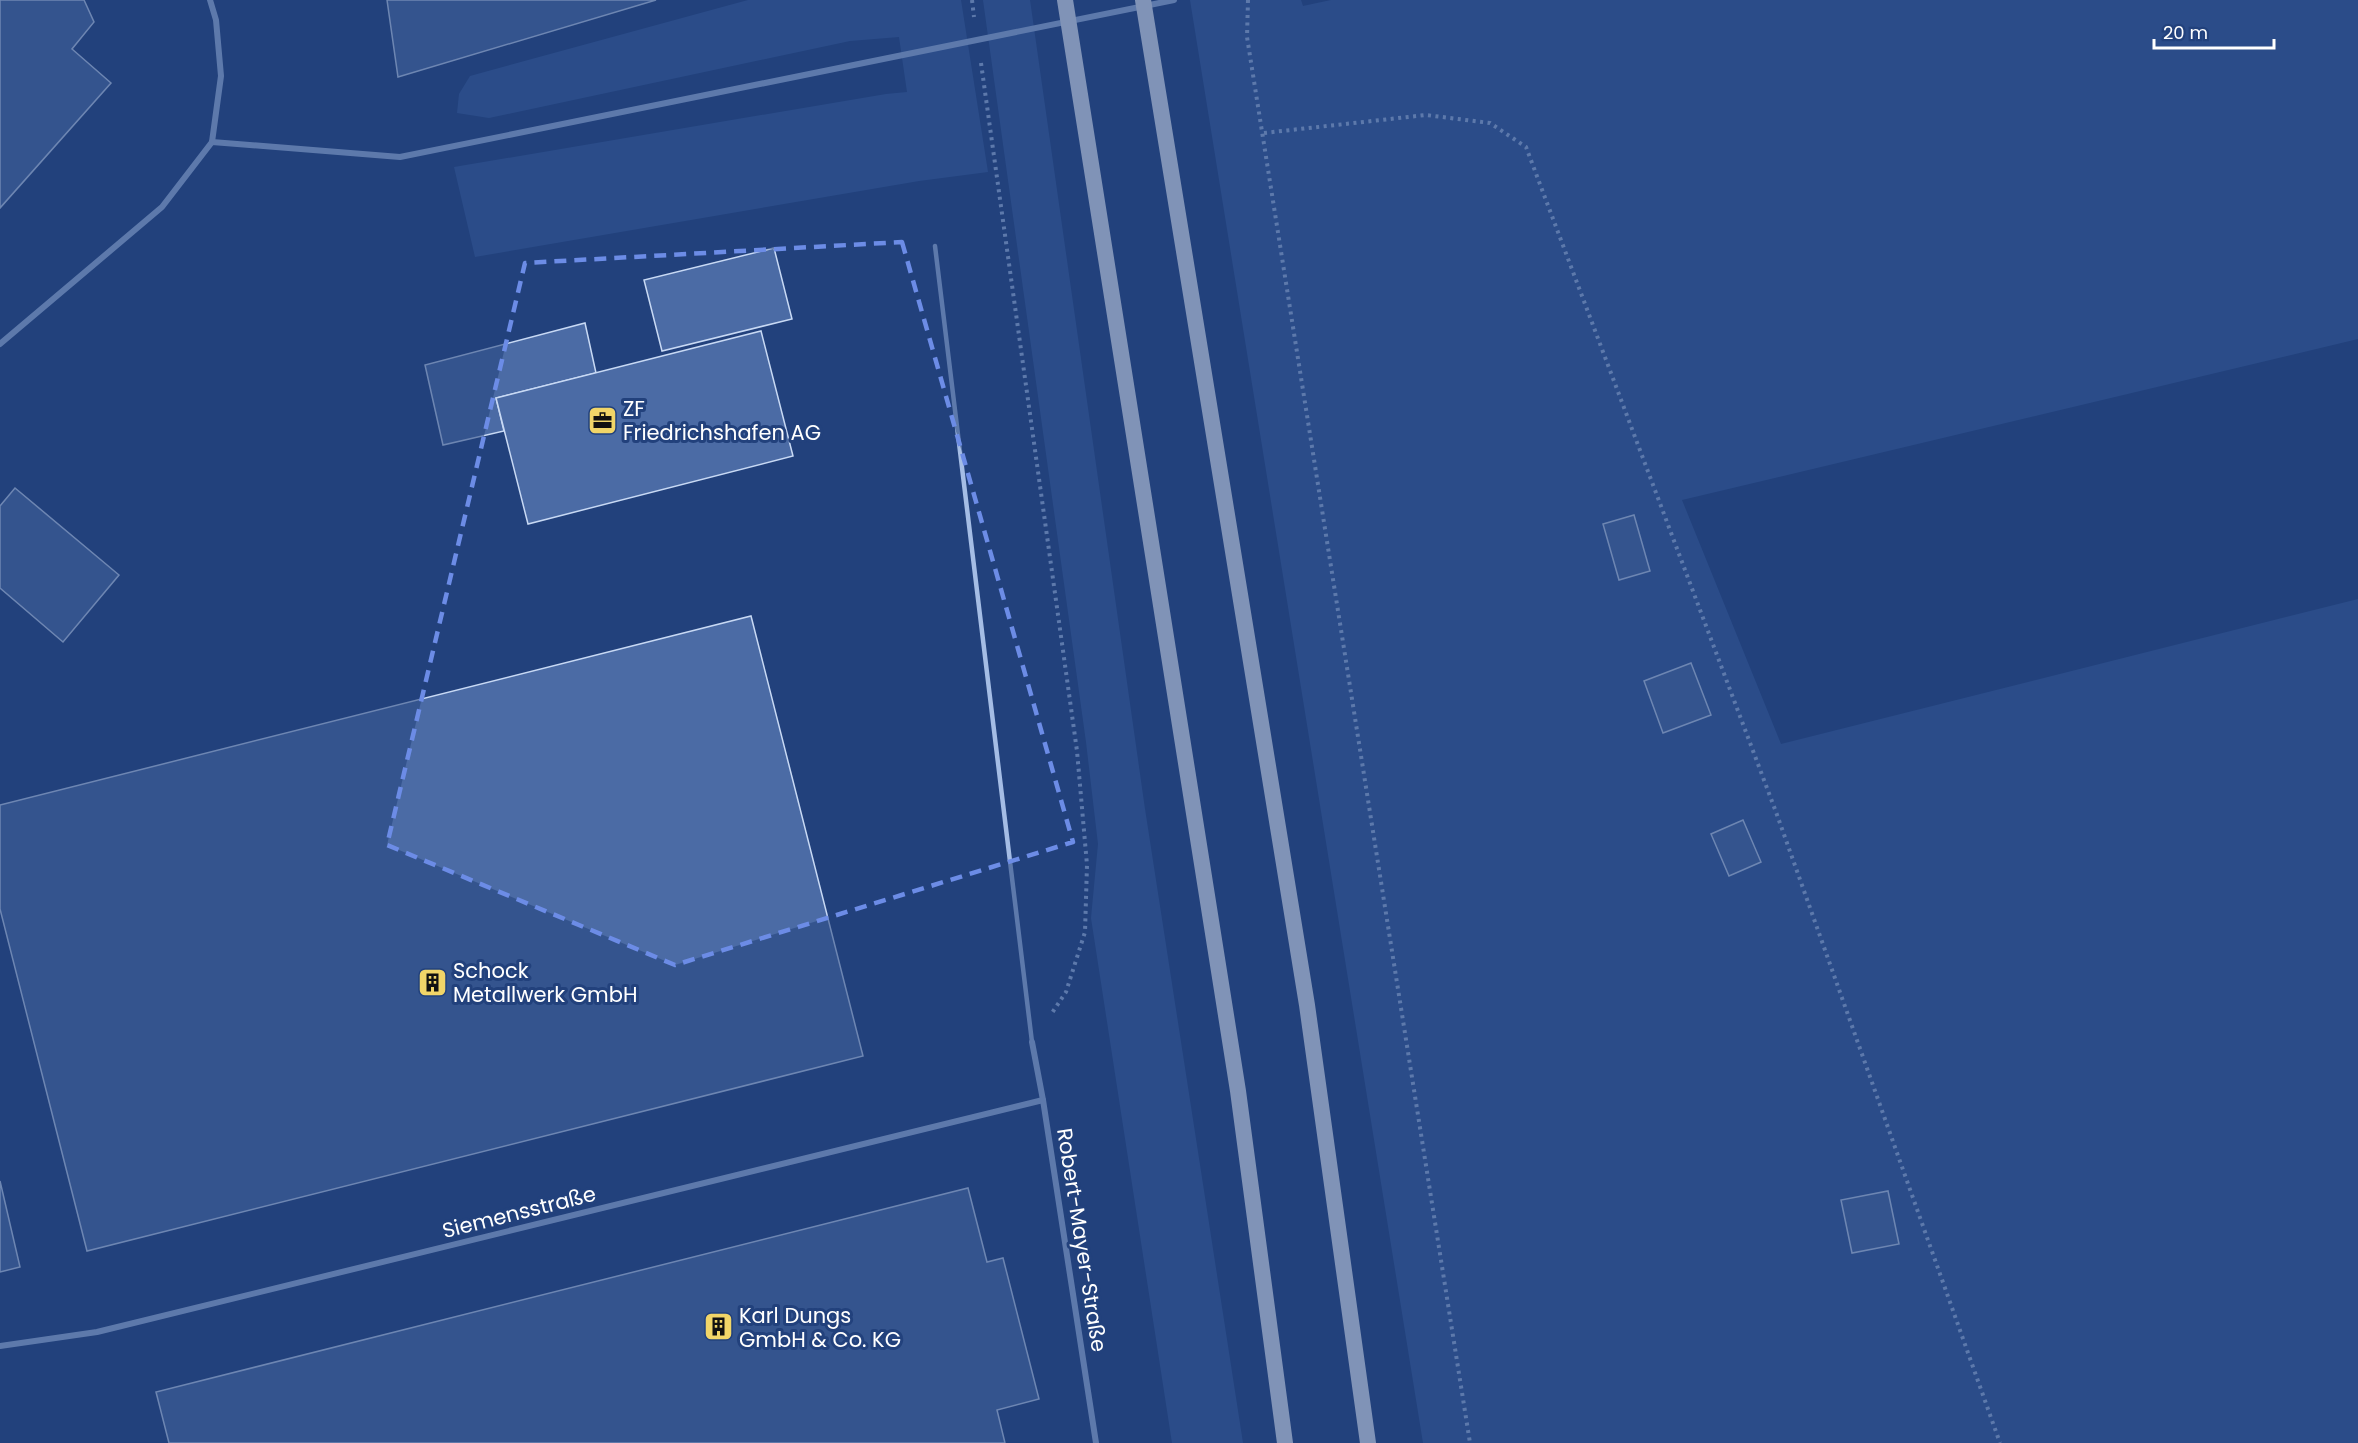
<svg xmlns="http://www.w3.org/2000/svg" width="2358" height="1443" viewBox="0 0 2358 1443" font-family="Poppins,sans-serif">
	<style>
		.green { fill: #355a9a }
		.building { fill: #4b6ba5; stroke: #c8d9f4; stroke-width: 1.5 }
		.lines { fill: none; stroke-linecap: round; stroke-linejoin: round }
		.path { stroke: #a5bde5; stroke-width: 4; stroke-dasharray: 3 4.5; stroke-linecap: butt }
		.service { stroke: #a5bde5; stroke-width: 4.5 }
		.minor { stroke: #a5bde5; stroke-width: 6 }
		.trunk { stroke: #f2f6fe; stroke-width: 16 }
		.marked { fill: none; stroke: #6c8ce6; stroke-width: 4.5; stroke-dasharray: 12 8; stroke-linejoin: round }
		.labels { text-anchor: middle; dominant-baseline: central; stroke-width: 6; stroke-linejoin: round; paint-order: stroke }
		.poi-label { font-size: 21px; fill: #fff; stroke: #22417c; text-anchor: start }
		.street-label { font-size: 21px; fill: #fff; stroke: #22417c }
	</style>
	<rect width="100%" height="100%" fill="#22417c"/>
	<g class="green">
		<path d="M 748,0 L 961,0 L 988,172 L 919,181 L 475,257 L 454,167 L 886,94 L 907,92 L 899,37 L 850,41 L 489,118 L 457,113 L 459,94 L 470,76 Z"/>
		<path d="M 983,0 L 1030,0 L 1145,809 L 1243,1443 L 1172,1443 L 1091,918 L 1098,844 L 1086,742 Z"/>
		<path d="M 1190,0 L 1301,0 L 1303,6 L 1331,0 L 2358,0 L 2358,339 L 1682,500 L 1781,744 L 2358,599 L 2358,1443 L 1423,1443 Z"/>
	</g>
	<g class="building">
		<path d="M 0,0 L 84,0 L 94,22 L 72,49 L 111,83 L 0,208 Z"/>
		<path d="M 387,0 L 656,0 L 398,77 Z"/>
		<path d="M 774,248 L 792,319 L 662,351 L 644,280 Z"/>
		<path d="M 585,323 L 596,373 L 496,398 L 504,431 L 443,445 L 425,365 Z"/>
		<path d="M 761,331 L 793,456 L 528,524 L 496,398 Z"/>
		<path d="M 15,488 L 119,575 L 63,642 L 0,588 L 0,506 Z"/>
		<path d="M 1634,515 L 1650,571 L 1619,580 L 1603,524 Z"/>
		<path d="M 751,616 L 863,1056 L 87,1251 L 0,909 L 0,805 Z"/>
		<path d="M 1691,663 L 1711,715 L 1663,733 L 1644,681 Z"/>
		<path d="M 1743,820 L 1761,862 L 1729,876 L 1711,834 Z"/>
		<path d="M 0,1181 L 20,1267 L 0,1272 Z"/>
		<path d="M 968,1188 L 987,1262 L 1003,1258 L 1039,1399 L 997,1410 L 1005,1443 L 169,1443 L 156,1392 Z"/>
		<path d="M 1888,1191 L 1899,1244 L 1852,1253 L 1841,1200 Z"/>
	</g>
	<g class="lines">
		<g class="path">
			<path d="M 972,0 L 974,17"/>
			<path d="M 1248,0 L 1247,37 L 1470,1443"/>
			<path d="M 981,63 L 1077,751 L 1087,865 L 1085,932 L 1066,992 L 1052,1013"/>
			<path d="M 1264,133 L 1426,115 L 1490,123 L 1526,147 L 1776,812 L 2000,1443"/>
		</g>
		<path class="service" d="M 935,246 L 1032,1042"/>
		<g class="minor">
			<path d="M 212,142 L 400,157 L 1174,0"/>
			<path d="M 0,344 L 162,207 L 212,142 L 221,76 L 216,20 L 210,0"/>
			<path d="M 1032,1042 L 1043,1100 L 1096,1443"/>
			<path d="M 0,1346 L 97,1332 L 1043,1100"/>
		</g>
		<g class="trunk">
			<path d="M 1065,0 L 1238,1091 L 1285,1443"/>
			<path d="M 1143,0 L 1307,1005 L 1368,1443"/>
		</g>
	</g>
	<path d="M0 0H2358V1443H0ZM 902,242 L 1073,842 L 675,965 L 387,845 L 525,263 Z" fill="#22417c" fill-opacity=".55" fill-rule="evenodd"/>
	<path class="marked" d="M 902,242 L 1073,842 L 675,965 L 387,845 L 525,263 Z"/>
	<defs>
		<symbol id="office-square" viewBox="-11 -11 22 22"><rect x="-9" y="-9" width="18" height="18" rx="4" fill="#f1d568" stroke="#22417c"/><path d="M-6-3h4V-5.5h4V-3h4V5H-6ZM-1-4.5V-3h2v-1.5ZM-6 0V1H6V0Z" fill="#111"/></symbol>
		<symbol id="building-square" viewBox="-11 -11 22 22"><rect x="-9" y="-9" width="18" height="18" rx="4" fill="#f1d568" stroke="#22417c"/><path d="M-4-6H4V6H1V3H-1V6H-4ZM-2.5-4.3h1.7v1.8h-1.7ZM.8-4.3h1.7v1.8H.8ZM-2.5-1h1.7V.8h-1.7ZM.8-1h1.7V.8H.8Z" fill="#111"/></symbol>
	</defs>
	<g fill-rule="evenodd">
		<use href="#office-square" x="586" y="404" width="33" height="33"/>
		<use href="#building-square" x="416" y="966" width="33" height="33"/>
		<use href="#building-square" x="702" y="1310" width="33" height="33"/>
	</g>
	<g class="labels">
		<g class="poi-label">
			<text x="623" y="408">ZF<tspan x="623" dy="24">Friedrichshafen AG</tspan></text>
			<text x="453" y="970">Schock<tspan x="453" dy="24">Metallwerk GmbH</tspan></text>
			<text x="739" y="1315">Karl Dungs<tspan x="739" dy="24">GmbH &amp; Co. KG</tspan></text>
		</g>
		<g class="street-label">
			<text transform="translate(519 1212) rotate(-14)">Siemensstraße</text>
			<text transform="translate(1082 1240) rotate(81)">Robert-Mayer-Straße</text>
		</g>
	</g>
	<path d="M2154 39v9h120v-9" fill="none" stroke="#ffffff" stroke-width="3"/>
	<text x="2163" y="39" font-size="18" fill="#ffffff" stroke="#22417c" stroke-width="4.5" paint-order="stroke">20 m</text>
</svg>
